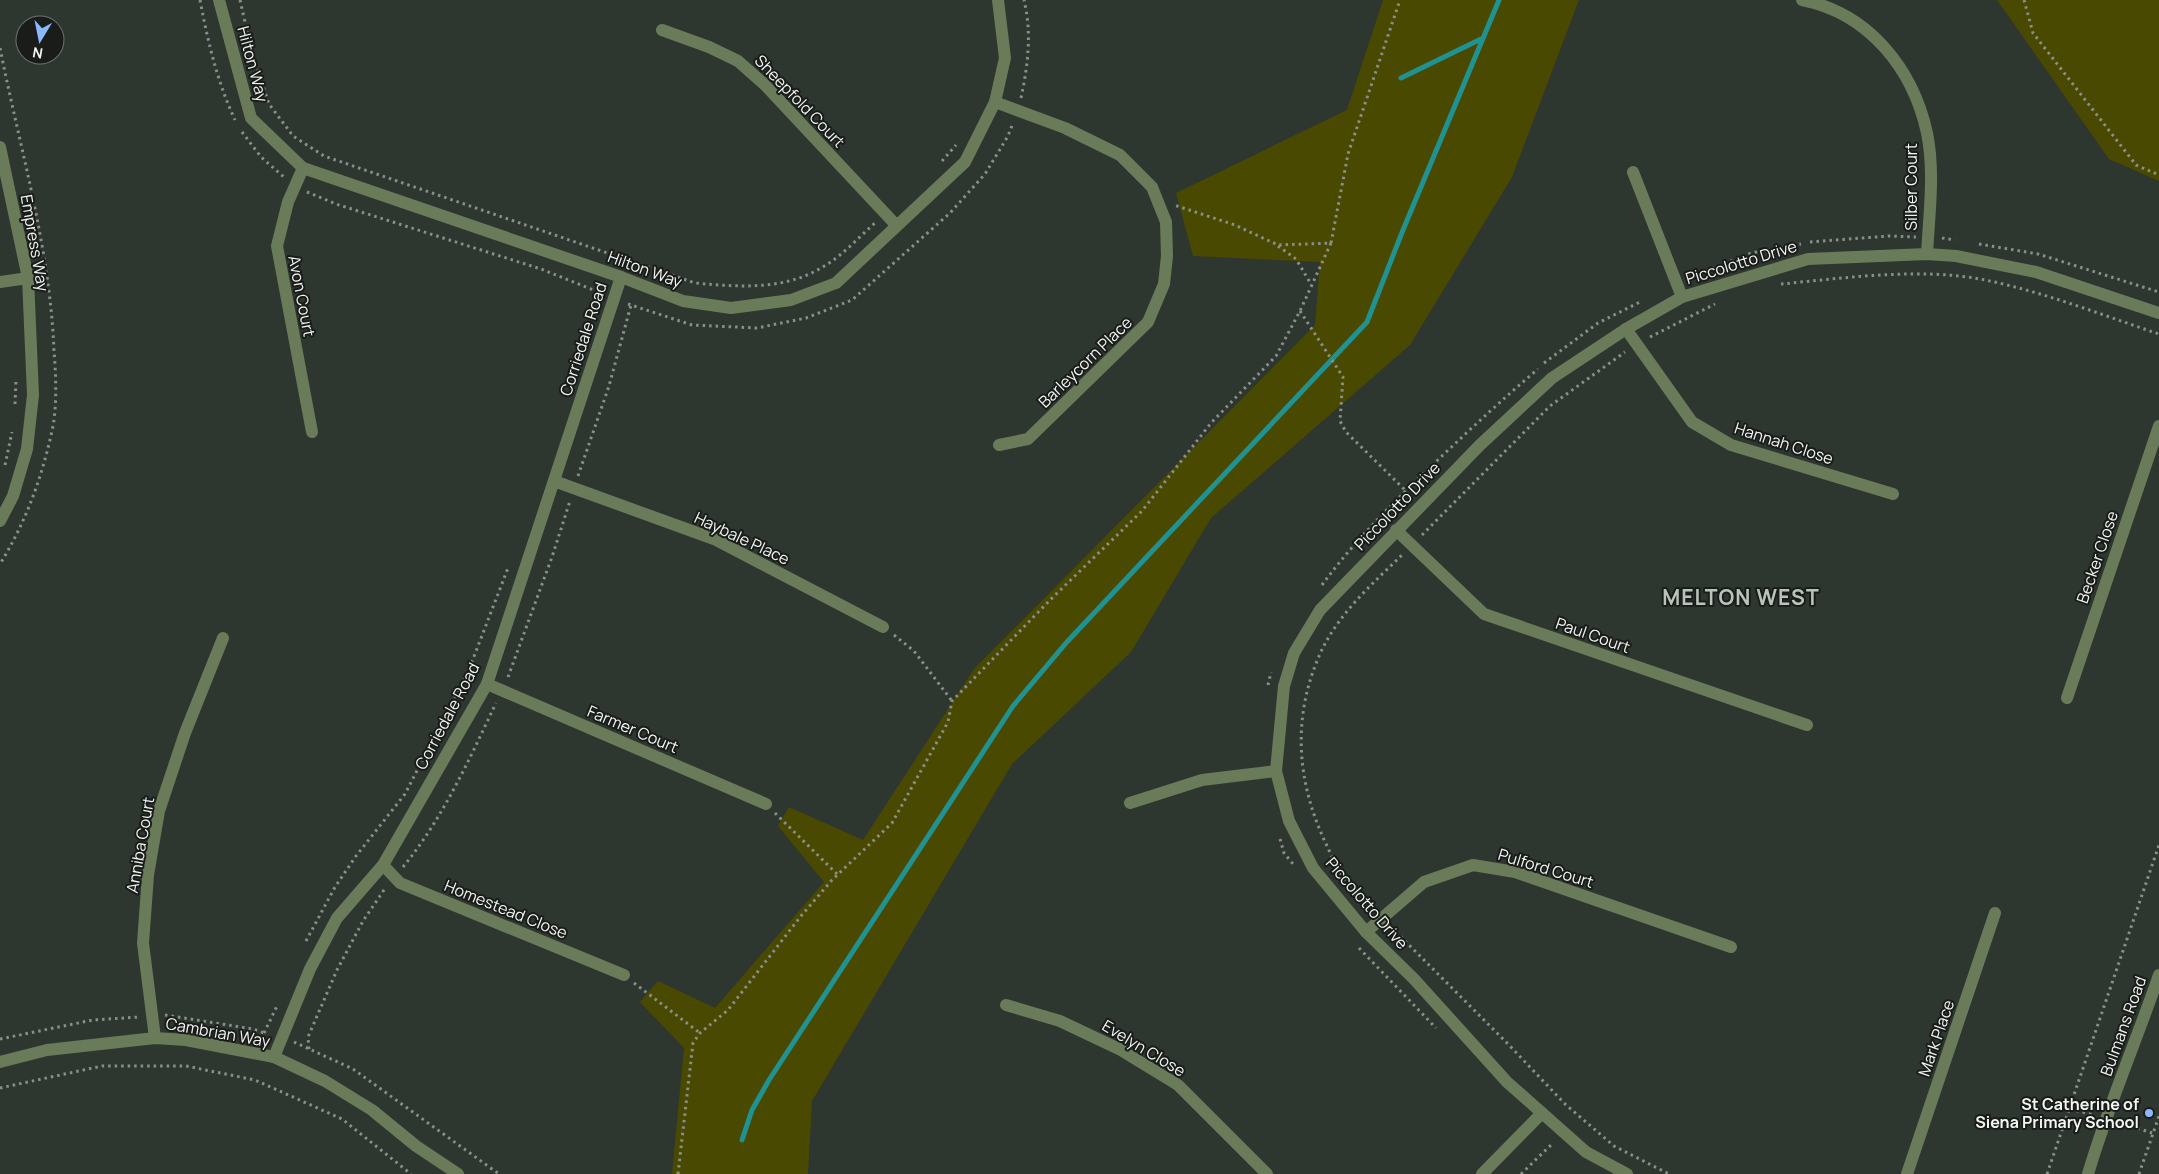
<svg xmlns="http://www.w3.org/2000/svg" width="2159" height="1174" viewBox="0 0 2159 1174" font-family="Manrope,sans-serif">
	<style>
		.green { fill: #4a4901 }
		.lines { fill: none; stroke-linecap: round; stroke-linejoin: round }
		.stream { stroke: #219292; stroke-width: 5 }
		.path { stroke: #89908b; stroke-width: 3; stroke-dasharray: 2.5 4; stroke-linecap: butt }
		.minor { stroke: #6a7b5a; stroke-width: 12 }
		.poi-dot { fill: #8cb9fc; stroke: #191c19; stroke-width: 2 }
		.labels { text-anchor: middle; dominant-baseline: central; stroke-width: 4; stroke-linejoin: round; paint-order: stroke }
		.street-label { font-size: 16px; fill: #f1f6f2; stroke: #191c19 }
		.poi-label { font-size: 16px; font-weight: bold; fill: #f1f6f2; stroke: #191c19; text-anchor: end }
		.district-label { font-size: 21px; font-weight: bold; letter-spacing: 1px; fill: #b9c3bb; stroke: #191c19 }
	</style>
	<rect width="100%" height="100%" fill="#2e3630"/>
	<g class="green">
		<path d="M 1383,0 L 1579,0 L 1512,177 L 1410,345 L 1211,518 L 1131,652 L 1012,764 L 812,1101 L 808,1174 L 672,1174 L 684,1048 L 640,1002 L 658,981 L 715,1008 L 824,882 L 778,826 L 789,807 L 863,840 L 974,669 L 1315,325 L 1320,262 L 1193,256 L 1176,193 L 1347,110 Z"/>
		<path d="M 1997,0 L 2159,0 L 2159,181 L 2109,159 Z"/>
	</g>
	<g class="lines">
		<g class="stream">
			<path d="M 1401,78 L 1481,39"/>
			<path d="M 742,1140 L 752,1110 L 769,1080 L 1013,706 L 1066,643 L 1367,322 L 1403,230 L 1499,0"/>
		</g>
		<g class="path">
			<path d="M 200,0 C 208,42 217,81 235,120"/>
			<path d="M 240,0 L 252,53 L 269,104 L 293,136 L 324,156 L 695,283 C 740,287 786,291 826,265 C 844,254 859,237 875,223"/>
			<path d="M 2024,0 L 2033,33 L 2136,165 L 2159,175"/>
			<path d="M 0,48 C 20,149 50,248 54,351 C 56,375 57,403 53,426 C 43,475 26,522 0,564"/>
			<path d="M 1021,98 C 1028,65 1032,33 1024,0"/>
			<path d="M 242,132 L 261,157 L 285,178"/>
			<path d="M 942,161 L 956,145"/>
			<path d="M 307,192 L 336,204 L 541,269 L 601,293"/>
			<path d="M 1942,238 L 1955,240"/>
			<path d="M 1810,242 L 1889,236 L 1916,237"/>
			<path d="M 1331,243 L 1348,154 L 1400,0"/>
			<path d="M 1979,244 L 2038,254 L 2159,292"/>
			<path d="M 1278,246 L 1296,259 L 1311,284"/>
			<path d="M 1688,278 L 1751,253 L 1801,244"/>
			<path d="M 1781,284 C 1845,278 1922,267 1985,280 C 2044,292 2102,315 2159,334"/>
			<path d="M 628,304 L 692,325 L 757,328 L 806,318 L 852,300 L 950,213 L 985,174 L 1008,136 L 1013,123"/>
			<path d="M 1300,311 L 1343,377 L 1340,421 L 1346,432 L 1406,491"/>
			<path d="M 1650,337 L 1715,304"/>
			<path d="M 1544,363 L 1598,323 L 1642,301"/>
			<path d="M 15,404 L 16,380"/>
			<path d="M 5,465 L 12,432"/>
			<path d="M 578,476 L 609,386 L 631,305"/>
			<path d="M 1422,535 L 1550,406 L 1625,352"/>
			<path d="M 1322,585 C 1352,544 1388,508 1425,472 C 1462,437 1499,402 1538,369"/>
			<path d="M 894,635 L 914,651 L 952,701"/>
			<path d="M 508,677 L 552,557 L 570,501"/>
			<path d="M 1268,685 L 1271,672"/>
			<path d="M 775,813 L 838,875"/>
			<path d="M 1280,839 L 1284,853 L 1293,864"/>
			<path d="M 403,867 C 443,818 469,760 496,703"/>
			<path d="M 1373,908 C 1363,898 1350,887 1342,875 C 1336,867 1332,857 1328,848 C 1297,785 1291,719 1320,654 C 1337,615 1372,584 1402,555"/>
			<path d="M 1391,927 L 1509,1045 L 1565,1104 L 1614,1146 L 1669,1174"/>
			<path d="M 306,941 L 335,887 L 356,856 L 405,794 L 468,672 L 508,568"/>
			<path d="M 1359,948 L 1436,1028"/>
			<path d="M 634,983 L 700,1033"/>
			<path d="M 165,1015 L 253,1029 L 264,1033"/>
			<path d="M 264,1033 L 277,1006"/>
			<path d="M 0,1039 L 93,1020 L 139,1017"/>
			<path d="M 294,1042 L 353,1069 L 499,1174"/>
			<path d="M 309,1049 L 308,1037 L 337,970 L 363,921 L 386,887"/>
			<path d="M 0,1088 L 102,1066 L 186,1066 L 255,1080 L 342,1119 L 411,1174"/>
			<path d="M 2070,1109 L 2094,1115"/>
			<path d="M 2119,1122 L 2152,1133"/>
			<path d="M 678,1174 L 693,1043 L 700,1033 L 728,1010 L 801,916 L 832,880 L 892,823 L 948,722 L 952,701 L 1050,600 L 1142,511 L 1211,423 L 1276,356 L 1300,311 L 1331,243 L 1278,245 L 1235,225 L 1174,205"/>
			<path d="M 1521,1174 L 1552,1144"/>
			<path d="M 2047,1174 L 2159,845"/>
			<path d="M 2139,1174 L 2159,1116"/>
		</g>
		<g class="minor">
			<path d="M 219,0 L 251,118 L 303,168 L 621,277 L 683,301 L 731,308 L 791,300 L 836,283 L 965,162 L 995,102 L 1005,58 L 998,0"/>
			<path d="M 1802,0 C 1869,13 1913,69 1927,133 C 1935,172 1929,215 1927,254"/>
			<path d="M 662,30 L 709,47 L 738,61 L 765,85 L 896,225"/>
			<path d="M 995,102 L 1065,128 L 1120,155 L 1152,187 L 1166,222 L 1167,256 L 1164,284 L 1148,322 L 1028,439 L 999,445"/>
			<path d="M 0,147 L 28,278 L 33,395 L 27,449 L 13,496 L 0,521"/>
			<path d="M 303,168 L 288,202 L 277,246 L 312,432"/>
			<path d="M 1633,172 L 1682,297"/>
			<path d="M 0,282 L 28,278"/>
			<path d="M 1626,329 L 1692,422 L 1731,445 L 1893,494"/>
			<path d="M 554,481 L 714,539 L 883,627"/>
			<path d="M 1396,530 L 1484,614 L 1807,725"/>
			<path d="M 487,684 L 766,804"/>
			<path d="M 2067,698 L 2159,426"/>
			<path d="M 1130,803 L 1202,780 L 1276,771"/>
			<path d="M 383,865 L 400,883 L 624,975"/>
			<path d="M 1366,932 L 1424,882 L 1473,865 L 1515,872 L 1731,947"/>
			<path d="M 1006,1005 L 1060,1021 L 1119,1049 L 1178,1085 L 1267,1174"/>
			<path d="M 155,1038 L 143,943 L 148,875 L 159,811 L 185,733 L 223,638"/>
			<path d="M 274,1057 L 310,969 L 337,918 L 383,865 L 487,684 L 621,277"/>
			<path d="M 0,1062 L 47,1050 L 155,1038 L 186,1040 L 274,1057 L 325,1081 L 372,1110 L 416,1146 L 458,1174"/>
			<path d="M 1482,1174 L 1542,1113"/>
			<path d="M 1627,1174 L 1586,1152 L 1507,1082 L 1414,979 L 1366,932 L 1313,868 L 1289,821 L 1276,771 L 1284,686 L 1294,653 L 1320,610 L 1480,445 L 1552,378 L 1626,329 L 1682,297 L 1808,259 L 1927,254 L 1956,256 L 2036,272 L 2159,313"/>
			<path d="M 1907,1174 L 1995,913"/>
			<path d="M 2088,1174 C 2108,1106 2136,1042 2159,975"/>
		</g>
	</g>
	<circle class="poi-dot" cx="2149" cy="1113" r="5"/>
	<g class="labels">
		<g class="street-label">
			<text transform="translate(253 64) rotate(75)">Hilton Way</text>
			<text transform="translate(800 101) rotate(46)">Sheepfold Court</text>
			<text transform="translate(1911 187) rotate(-90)">Silber Court</text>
			<text transform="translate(35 243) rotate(80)">Empress Way</text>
			<text transform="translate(1741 262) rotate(-17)">Piccolotto Drive</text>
			<text transform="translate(645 269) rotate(20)">Hilton Way</text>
			<text transform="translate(302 296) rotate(79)">Avon Court</text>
			<text transform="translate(583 339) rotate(-72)">Corriedale Road</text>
			<text transform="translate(1085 362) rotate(-44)">Barleycorn Place</text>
			<text transform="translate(1784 443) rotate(18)">Hannah Close</text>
			<text transform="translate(1397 506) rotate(-46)">Piccolotto Drive</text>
			<text transform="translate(742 538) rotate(25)">Haybale Place</text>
			<text transform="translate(2097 557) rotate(-71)">Becker Close</text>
			<text transform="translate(1593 635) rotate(19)">Paul Court</text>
			<text transform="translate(447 716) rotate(-62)">Corriedale Road</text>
			<text transform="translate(633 729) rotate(23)">Farmer Court</text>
			<text transform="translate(140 845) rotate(-80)">Anniba Court</text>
			<text transform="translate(1546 868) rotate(17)">Pulford Court</text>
			<text transform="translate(1367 903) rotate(49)">Piccolotto Drive</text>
			<text transform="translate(506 909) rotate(22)">Homestead Close</text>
			<text transform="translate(2123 1026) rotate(-70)">Bulmans Road</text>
			<text transform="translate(218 1032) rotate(10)">Cambrian Way</text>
			<text transform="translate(1936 1038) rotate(-71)">Mark Place</text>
			<text transform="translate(1144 1048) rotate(31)">Evelyn Close</text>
		</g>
		<g class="poi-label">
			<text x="2139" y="1104">St Catherine of<tspan x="2139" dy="18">Siena Primary School</tspan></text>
		</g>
		<g class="district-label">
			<text x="1741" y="597">MELTON WEST</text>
		</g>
	</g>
	<g transform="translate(40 40) rotate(190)"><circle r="24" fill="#191c19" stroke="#6f7370"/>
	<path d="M0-4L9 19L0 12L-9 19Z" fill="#8cb9fc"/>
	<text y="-8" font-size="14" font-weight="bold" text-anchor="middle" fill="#f1f6f2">N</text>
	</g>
</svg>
